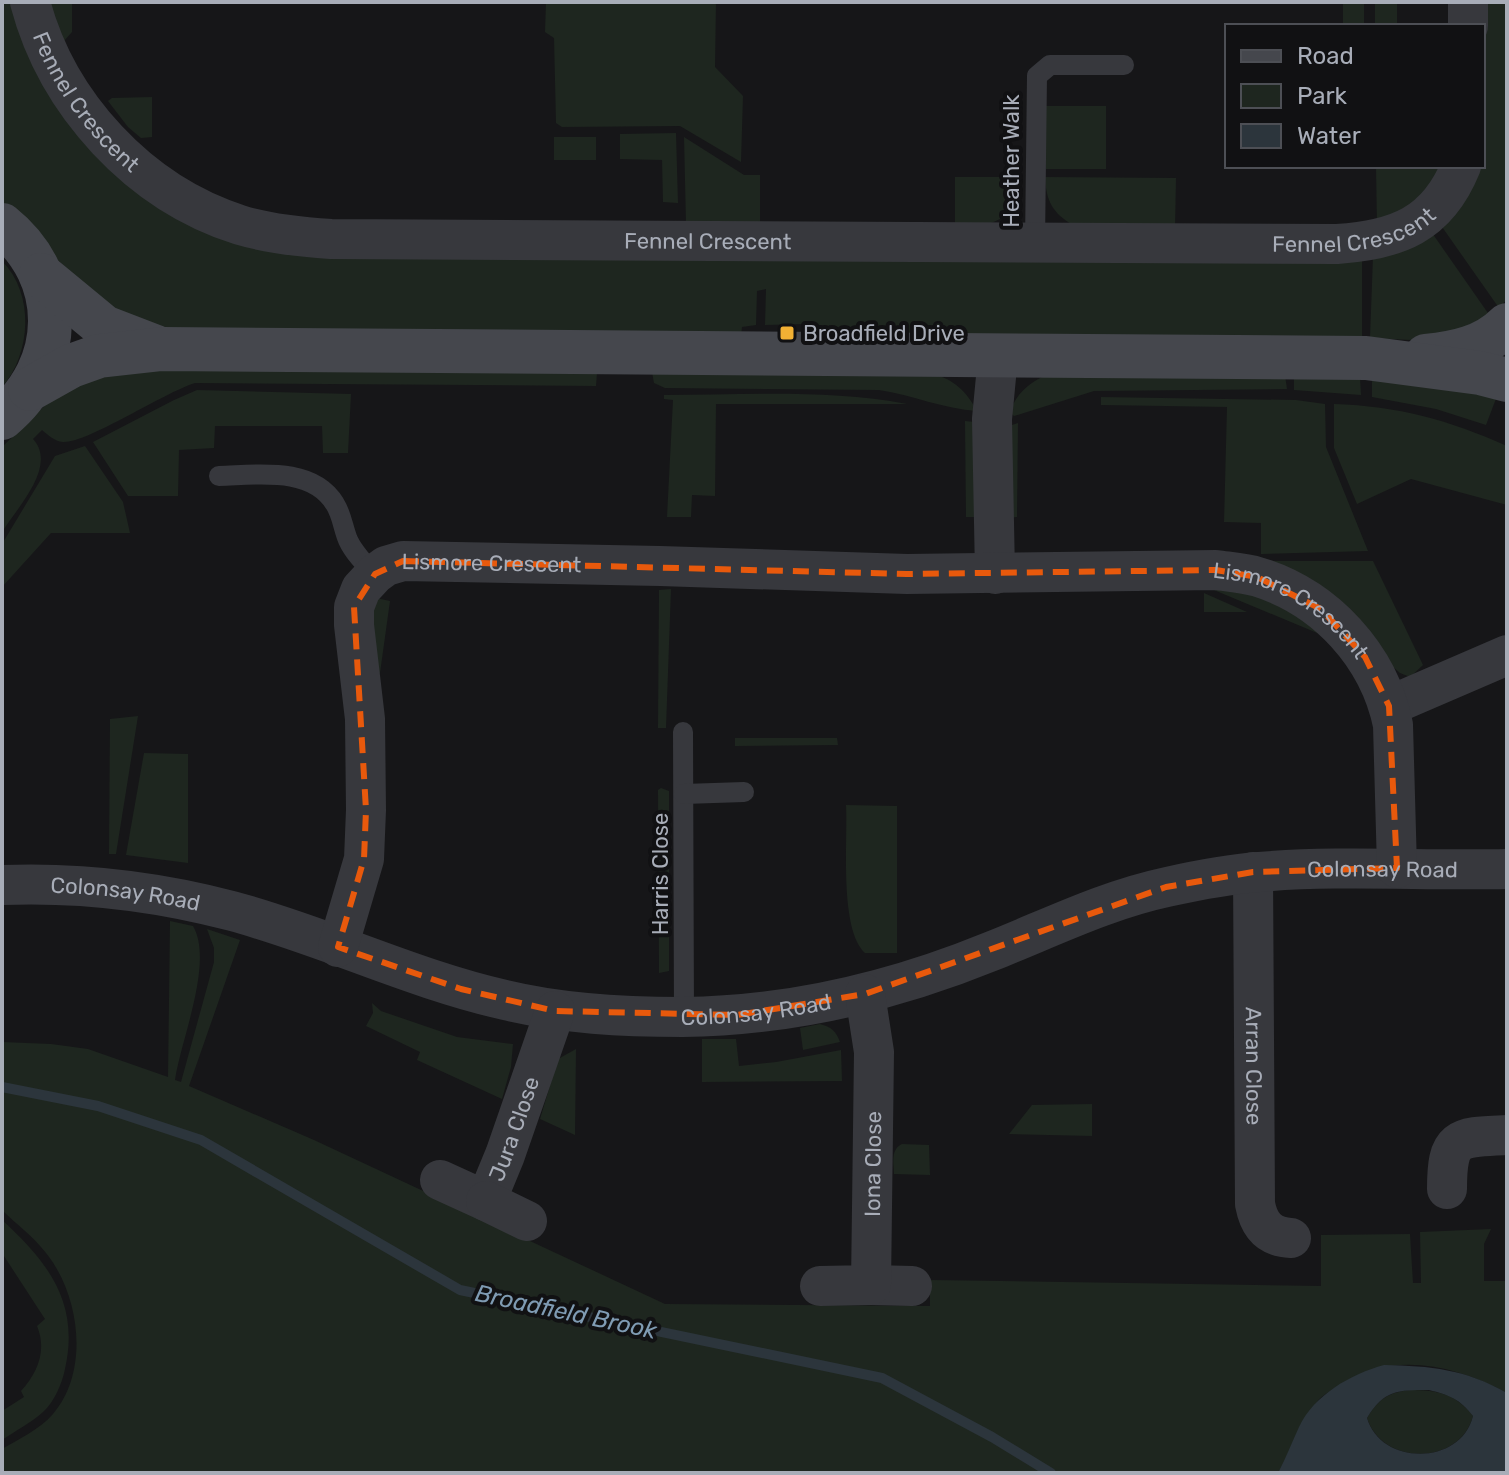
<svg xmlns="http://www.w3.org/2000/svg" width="1509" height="1475" viewBox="0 0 1509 1475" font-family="Rubik,sans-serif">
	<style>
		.green { fill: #1e261f }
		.water { fill: #2c353c; fill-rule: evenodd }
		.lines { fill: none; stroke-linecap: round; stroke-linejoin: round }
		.stream { stroke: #2c353c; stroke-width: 10 }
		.lane { stroke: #37383d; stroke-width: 20 }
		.street { stroke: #37383d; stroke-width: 40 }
		.secondary { stroke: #45474d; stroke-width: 44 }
		.marked { fill: none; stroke: #e8590c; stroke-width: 6; stroke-dasharray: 16 10; stroke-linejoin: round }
		.poi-dot { fill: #f2b134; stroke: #111113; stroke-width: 3 }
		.labels { text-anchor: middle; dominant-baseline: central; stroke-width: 8; stroke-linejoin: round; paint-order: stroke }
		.street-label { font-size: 22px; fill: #a8adb8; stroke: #111113 }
		.poi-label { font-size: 22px; fill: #a8adb8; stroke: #111113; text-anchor: start }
		.water-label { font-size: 24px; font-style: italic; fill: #7f9bb3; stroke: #111113 }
	</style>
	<rect width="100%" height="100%" fill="#161618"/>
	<g class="green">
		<path d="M 2,2 L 15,2 L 40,66 L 241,239 L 1362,258 L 1362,339 L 806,338 L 805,324 L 765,325 L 766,289 L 757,291 L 756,325 L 742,327 L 741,336 L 182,333 L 131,326 L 65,267 L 2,205 Z"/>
		<path d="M 47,2 L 72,2 L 72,32 L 63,42 Z"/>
		<path d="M 546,2 L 716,2 L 715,67 L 743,96 L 741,162 L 680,126 L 562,127 L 556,123 L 554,38 L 545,32 Z"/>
		<rect x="1343" y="2" width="21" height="24"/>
		<rect x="1375" y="2" width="22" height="24"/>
		<path d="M 1484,2 L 1507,2 L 1507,299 L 1499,308 L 1440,224 L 1477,166 L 1483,166 Z"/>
		<path d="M 152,97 L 152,137 L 141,138 L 128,127 L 108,101 L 112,98 Z"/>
		<rect x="1046" y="106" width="60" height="63"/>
		<path d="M 676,133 L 678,203 L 663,202 L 662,160 L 620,159 L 620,134 Z"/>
		<rect x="554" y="137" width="42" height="23"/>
		<path d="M 684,137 L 744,175 L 760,175 L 760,226 L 686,224 Z"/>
		<path d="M 1376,166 L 1446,166 L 1417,206 L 1377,226 Z"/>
		<path d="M 955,177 L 1018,177 C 1016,223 994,225 955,228 Z"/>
		<path d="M 1045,177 L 1176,178 L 1175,229 L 1073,225 C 1052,213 1046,200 1045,177 Z"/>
		<path d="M 1430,230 L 1490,316 L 1432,341 L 1370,338 L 1373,256 Z"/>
		<path d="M 2,261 C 35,294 31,354 2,387 Z"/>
		<path d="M 119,370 L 597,373 L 596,386 L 195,383 C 163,393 88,443 63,442 C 54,441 48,435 42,430 L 33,439 C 58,466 17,508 2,532 L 2,447 L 66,385 Z"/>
		<path d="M 652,372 L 932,374 C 954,379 966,391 977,411 C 944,409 912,395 879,390 L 665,388 L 654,383 Z"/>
		<path d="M 1049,374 L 1285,375 L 1287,389 L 1094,391 L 1014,416 L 1010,412 C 1017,392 1030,382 1049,374 Z"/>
		<path d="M 1294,375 L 1360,377 L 1361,395 L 1294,390 Z"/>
		<path d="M 1372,376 L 1497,396 L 1486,425 L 1436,409 L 1372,397 Z"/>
		<path d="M 197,390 L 351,394 L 348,453 L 323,453 L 322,426 L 215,426 L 214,448 L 179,450 L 178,496 L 128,496 L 93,442 L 174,400 Z"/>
		<path d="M 664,395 C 744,395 827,389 907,404 L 716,404 L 715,496 L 692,495 L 691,517 L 667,517 L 673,400 L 664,399 Z"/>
		<path d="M 1101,397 L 1296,400 L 1325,404 L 1326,447 L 1368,551 L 1261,554 L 1261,523 L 1224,522 L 1227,407 L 1101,405 Z"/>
		<path d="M 1334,404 C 1398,406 1449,420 1507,446 L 1507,505 L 1411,479 L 1357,504 L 1334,448 Z"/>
		<path d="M 965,421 L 975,422 L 976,517 L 966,517 Z"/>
		<path d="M 1018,423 L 1017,517 L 1007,518 L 1009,426 Z"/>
		<path d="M 85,446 L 123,502 L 130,533 L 51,533 L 2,587 L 2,544 L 55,456 Z"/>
		<path d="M 1272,561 L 1373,561 L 1423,665 L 1410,677 L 1400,673 Z"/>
		<path d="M 1211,585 L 1289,603 L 1322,635 L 1214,590 Z"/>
		<path d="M 671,589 L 666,728 L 658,728 L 659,590 Z"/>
		<path d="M 1204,593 L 1247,612 L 1204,612 Z"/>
		<path d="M 376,598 L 390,601 L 380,673 L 374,673 L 367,627 Z"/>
		<path d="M 138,716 L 116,854 L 109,854 L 110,719 Z"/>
		<path d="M 735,738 L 837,738 L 838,745 L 735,746 Z"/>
		<path d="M 144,753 L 188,754 L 188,863 L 126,855 Z"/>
		<path d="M 661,788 L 669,791 L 669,971 L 659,973 L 658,790 Z"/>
		<path d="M 846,805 L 897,806 L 897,953 L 865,953 C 839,928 848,841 846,805 Z"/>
		<path d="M 170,921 L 193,926 C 214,962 181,1039 175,1080 L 181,1082 L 214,962 L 214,948 L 207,929 L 240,940 L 189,1086 L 314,1140 L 665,1304 L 930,1306 L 930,1280 L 1321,1286 L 1321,1235 L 1410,1234 L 1413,1283 L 1421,1283 L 1420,1232 L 1491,1229 L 1484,1244 L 1484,1281 L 1507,1281 L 1507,1393 C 1453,1364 1390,1350 1337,1387 C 1330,1391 1321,1396 1317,1402 C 1302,1421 1290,1452 1278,1473 L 2,1473 L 2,1449 C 19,1439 40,1429 53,1414 C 90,1371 80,1295 46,1253 C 34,1237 16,1224 2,1210 L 2,1042 L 51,1044 L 88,1049 L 168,1077 Z"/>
		<path d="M 372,1003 L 381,1011 L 457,1037 L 513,1044 L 511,1067 L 502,1099 L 417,1060 L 420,1052 L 366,1026 L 373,1013 Z"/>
		<path d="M 820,1024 C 831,1027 836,1031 840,1042 L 803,1050 L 800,1028 Z"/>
		<path d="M 702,1039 L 736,1039 L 739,1066 L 776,1062 L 841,1050 L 842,1081 L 702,1082 Z"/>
		<path d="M 576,1049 L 575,1135 L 540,1119 L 558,1059 Z"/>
		<path d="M 1092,1104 L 1092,1136 L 1009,1134 L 1032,1105 Z"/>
		<path d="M 902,1144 L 929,1145 L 930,1175 L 894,1174 C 894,1163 890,1150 902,1144 Z"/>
		<path d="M 2,1220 C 48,1262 80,1303 65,1369 C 62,1384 54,1402 43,1412 C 31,1423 15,1431 2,1440 L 2,1411 L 24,1397 L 21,1391 C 38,1372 47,1350 37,1326 L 45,1319 L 2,1253 Z"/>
		<path d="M 1411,1390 C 1437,1390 1456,1394 1473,1416 C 1460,1466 1382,1466 1367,1418 C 1378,1399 1389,1392 1411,1390 Z"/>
	</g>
	<path class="water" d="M 1384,1365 C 1431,1366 1465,1369 1507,1393 L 1507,1473 L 1278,1473 C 1286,1458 1292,1442 1299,1427 C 1314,1395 1351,1374 1384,1365 ZM 1429,1390 C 1449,1395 1460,1399 1473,1416 C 1461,1466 1381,1466 1367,1418 C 1384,1390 1398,1390 1429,1390 Z"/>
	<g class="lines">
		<path class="stream" d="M 2,1087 L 98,1106 L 201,1140 L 460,1290 L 882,1378 L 992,1437 L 1051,1473"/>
		<g class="lane">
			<path d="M 1035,243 L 1037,76 L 1050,65 L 1124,65"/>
			<path d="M 219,476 C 257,475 312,466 335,504 C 342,515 343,528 348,540 C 354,553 365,564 375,574"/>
			<path d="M 683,732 L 684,1017"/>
			<path d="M 684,794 L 744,792"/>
		</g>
		<g class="street">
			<path id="s1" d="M 30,2 C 57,104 139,193 240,225 C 270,234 301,237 331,239 L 1337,244 C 1397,240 1437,225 1461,166"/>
			<path d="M 1468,2 L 1468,26"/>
			<path d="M 995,574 L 992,419 L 998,356"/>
			<path d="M 1389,706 L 1507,655"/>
			<path id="s2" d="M 1253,872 L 1255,1204 C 1259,1225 1269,1237 1291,1238"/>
			<path id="s3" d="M 2,885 C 80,882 156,891 232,911 C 325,936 412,979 505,1000 C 563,1014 623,1017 683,1017 C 789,1016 894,991 992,951 C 1050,928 1106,900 1167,887 C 1194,881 1231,874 1259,872 C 1341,865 1424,871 1507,869"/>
			<path id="s4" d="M 338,947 L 364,859 L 366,810 L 365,719 L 354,625 L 354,607 L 361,589 L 375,574 L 386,566 L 403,561 L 660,566 L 907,574 L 1216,570 C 1230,572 1245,573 1258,577 C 1326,598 1379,656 1393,725 L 1397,868"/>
			<path id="s5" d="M 440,1180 L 486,1201 L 505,1155 L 555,1011"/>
			<path d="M 1447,1189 C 1447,1136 1457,1137 1507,1135"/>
			<path d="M 486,1201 L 527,1221"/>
			<path d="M 871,1285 L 912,1286"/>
			<path id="s6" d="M 820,1286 L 871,1285 L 874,1052 L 865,994"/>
		</g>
		<g class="secondary">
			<path d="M 2,225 C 67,277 65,366 2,418"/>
			<path d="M 41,275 L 104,327 L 156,347"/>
			<path d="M 1426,356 C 1456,353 1485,347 1507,325"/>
			<path d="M 30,389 L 71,366 L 99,356 L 162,349 L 1366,358 L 1480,373 L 1507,380"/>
		</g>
	</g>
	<path class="marked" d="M 403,561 L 907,574 L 1216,570 L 1257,577 L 1321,609 L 1365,657 L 1389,706 L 1397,868 L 1253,872 L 1166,887 L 865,994 L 737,1015 L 555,1011 L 461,989 L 338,947 L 364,859 L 366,810 L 354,607 L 375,574 Z"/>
	<rect class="poi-dot" x="779" y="325" width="16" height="16" rx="4"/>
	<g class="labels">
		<g class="street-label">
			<text stroke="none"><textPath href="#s1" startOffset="116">Fennel Crescent</textPath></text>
			<text transform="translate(1011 161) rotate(-90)">Heather Walk</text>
			<text stroke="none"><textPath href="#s1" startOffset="1436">Fennel Crescent</textPath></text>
			<text stroke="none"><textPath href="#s1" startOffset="788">Fennel Crescent</textPath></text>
			<text stroke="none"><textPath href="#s4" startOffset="504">Lismore Crescent</textPath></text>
			<text stroke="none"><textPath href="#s4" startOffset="1316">Lismore Crescent</textPath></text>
			<text stroke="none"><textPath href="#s3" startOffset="1420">Colonsay Road</textPath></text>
			<text transform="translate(660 874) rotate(-90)">Harris Close</text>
			<text stroke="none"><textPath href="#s3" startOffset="124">Colonsay Road</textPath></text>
			<text stroke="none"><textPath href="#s3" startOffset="772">Colonsay Road</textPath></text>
			<text stroke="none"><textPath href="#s2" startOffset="194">Arran Close</textPath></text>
			<text stroke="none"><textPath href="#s5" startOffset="128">Jura Close</textPath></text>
			<text stroke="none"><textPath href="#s6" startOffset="172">Iona Close</textPath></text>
		</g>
		<g class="poi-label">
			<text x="803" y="333">Broadfield Drive</text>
		</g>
		<g class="water-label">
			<text transform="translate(566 1312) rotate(12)">Broadfield Brook</text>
		</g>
	</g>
	<rect width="1509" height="1475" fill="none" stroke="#a8adb8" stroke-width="8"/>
	<rect x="1225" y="24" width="260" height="144" fill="#111113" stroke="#4d4f55" stroke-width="2"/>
	<rect x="1241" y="50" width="40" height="12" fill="#45474d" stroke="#4d4f55" stroke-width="2"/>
	<text x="1297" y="64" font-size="24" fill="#a8adb8">Road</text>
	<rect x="1241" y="84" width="40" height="24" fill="#1e261f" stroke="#4d4f55" stroke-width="2"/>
	<text x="1297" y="104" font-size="24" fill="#a8adb8">Park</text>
	<rect x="1241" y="124" width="40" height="24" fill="#2c353c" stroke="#4d4f55" stroke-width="2"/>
	<text x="1297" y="144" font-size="24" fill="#a8adb8">Water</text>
</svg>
